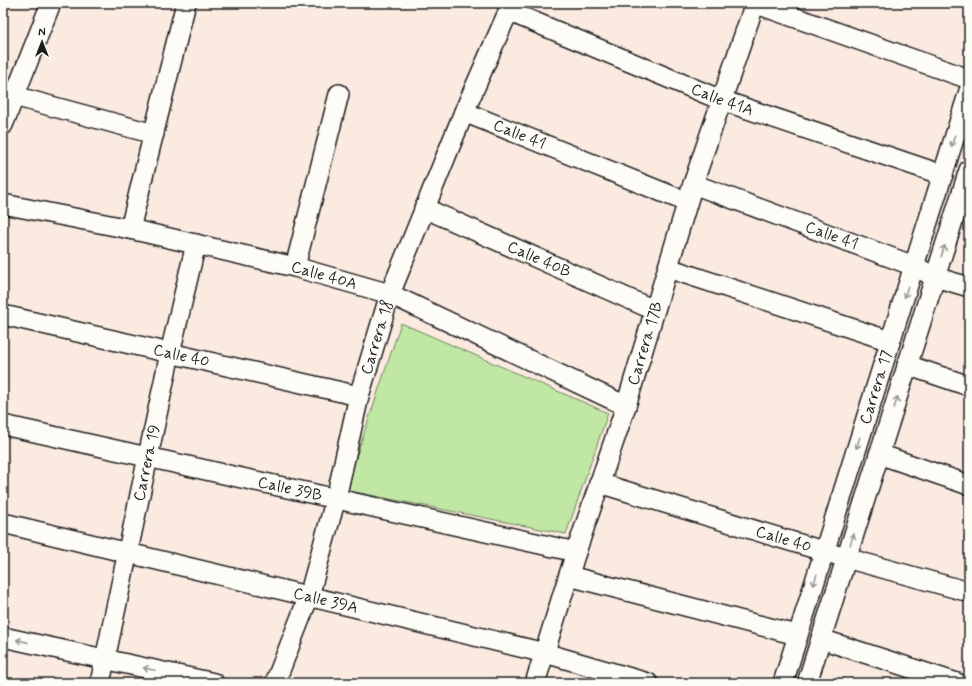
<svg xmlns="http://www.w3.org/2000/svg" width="972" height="686" viewBox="0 0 972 686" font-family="Mynerve,sans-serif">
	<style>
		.green { fill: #c0e8a4; stroke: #6e8260 }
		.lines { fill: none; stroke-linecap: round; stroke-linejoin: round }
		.street-casing { stroke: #1c1c1c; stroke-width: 22 }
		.street { stroke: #fdfcf7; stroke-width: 19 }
		.oneway { stroke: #989794 }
		.labels { text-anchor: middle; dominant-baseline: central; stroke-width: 3.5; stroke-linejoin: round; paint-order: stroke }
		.street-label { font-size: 16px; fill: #1c1c1c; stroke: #fdfcf7 }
	</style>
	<rect width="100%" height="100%" fill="#fbeae0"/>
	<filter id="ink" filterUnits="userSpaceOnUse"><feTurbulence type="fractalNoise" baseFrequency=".025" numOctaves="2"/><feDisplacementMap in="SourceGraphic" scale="8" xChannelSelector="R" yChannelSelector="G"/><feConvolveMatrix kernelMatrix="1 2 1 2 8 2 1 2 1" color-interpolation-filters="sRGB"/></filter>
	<g filter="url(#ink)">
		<path class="green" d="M 401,323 L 608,413 L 566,534 L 345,490 Z"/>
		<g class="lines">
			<defs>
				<g id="street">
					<path d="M 754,3 L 969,79"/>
					<path id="s1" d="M 508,11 L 721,100 L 943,175"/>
					<path d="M 3,93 L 154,134"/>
					<path id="s2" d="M 464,112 L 687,202"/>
					<path d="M 3,125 L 51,3"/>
					<path id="s3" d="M 693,184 L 914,266 L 935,277 L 969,287"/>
					<path id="s4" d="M 3,204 L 130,229 L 295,267 L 390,294 L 626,406"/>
					<path id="s5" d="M 424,208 L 654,310"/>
					<path d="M 130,229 L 186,3"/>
					<path d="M 295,267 L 339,94"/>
					<path d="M 668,268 L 890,341"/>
					<path id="s6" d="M 3,315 L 359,396"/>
					<path d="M 907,365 L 969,386"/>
					<path id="s7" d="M 3,425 L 576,552"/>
					<path d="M 879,454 L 969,485"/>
					<path id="s8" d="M 599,483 L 846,558 L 969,592"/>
					<path id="s9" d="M 3,523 L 545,653 L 648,683"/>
					<path d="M 569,576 L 797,635"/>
					<path d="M 3,637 L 214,683"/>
					<path d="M 821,639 L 957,683"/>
					<path id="s10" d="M 100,683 L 170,353 L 196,244"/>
					<path id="s11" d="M 275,683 L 309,596 L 336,498 L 359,396 L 390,294 L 464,112 L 512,3"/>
					<path id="s12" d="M 535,683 L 576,552 L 626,406 L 693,184 L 755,3"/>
					<path id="s13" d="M 783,683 L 969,91"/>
					<path d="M 807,683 L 969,170"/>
				</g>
			</defs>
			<use href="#street" class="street-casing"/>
			<use href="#street" class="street"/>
		</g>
		<defs><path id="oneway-shaft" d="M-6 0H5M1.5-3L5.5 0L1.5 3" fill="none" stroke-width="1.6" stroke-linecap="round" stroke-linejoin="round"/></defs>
		<g class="oneway">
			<use href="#oneway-shaft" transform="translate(953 141) rotate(107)"/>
			<use href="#oneway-shaft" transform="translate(943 251) rotate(-72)"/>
			<use href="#oneway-shaft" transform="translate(906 292) rotate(107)"/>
			<use href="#oneway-shaft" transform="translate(896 402) rotate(-72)"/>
			<use href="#oneway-shaft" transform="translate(858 443) rotate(107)"/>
			<use href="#oneway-shaft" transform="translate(852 539) rotate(-72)"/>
			<use href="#oneway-shaft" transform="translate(815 580) rotate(108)"/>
			<use href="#oneway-shaft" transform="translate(22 641) rotate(-167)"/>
			<use href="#oneway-shaft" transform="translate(149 669) rotate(-168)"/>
		</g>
	</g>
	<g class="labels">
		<g class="street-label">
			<text stroke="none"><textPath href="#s1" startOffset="232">Calle 41A</textPath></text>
			<text stroke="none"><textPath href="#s2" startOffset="60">Calle 41</textPath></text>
			<text stroke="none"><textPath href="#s3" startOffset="148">Calle 41</textPath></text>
			<text stroke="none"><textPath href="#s5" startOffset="126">Calle 40B</textPath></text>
			<text stroke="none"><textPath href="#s4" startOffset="329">Calle 40A</textPath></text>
			<text stroke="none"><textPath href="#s11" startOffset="361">Carrera 18</textPath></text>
			<text stroke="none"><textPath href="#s12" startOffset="357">Carrera 17B</textPath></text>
			<text stroke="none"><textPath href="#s6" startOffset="183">Calle 40</textPath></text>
			<text stroke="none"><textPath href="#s13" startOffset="310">Carrera 17</textPath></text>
			<text stroke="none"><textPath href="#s10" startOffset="225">Carrera 19</textPath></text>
			<text stroke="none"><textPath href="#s7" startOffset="294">Calle 39B</textPath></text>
			<text stroke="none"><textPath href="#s8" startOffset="193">Calle 40</textPath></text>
			<text stroke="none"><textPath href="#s9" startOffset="332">Calle 39A</textPath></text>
		</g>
	</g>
	<rect width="972" height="686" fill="none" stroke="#fdfcf7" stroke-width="16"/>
	<rect x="8" y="8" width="956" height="670" fill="none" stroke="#1c1c1c" stroke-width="1.5" filter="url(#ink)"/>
	<g transform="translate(42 42)" stroke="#fdfcf7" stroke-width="3" paint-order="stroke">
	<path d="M0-3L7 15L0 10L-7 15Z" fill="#1c1c1c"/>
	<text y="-6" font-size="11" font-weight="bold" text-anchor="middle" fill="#1c1c1c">N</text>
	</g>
</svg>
